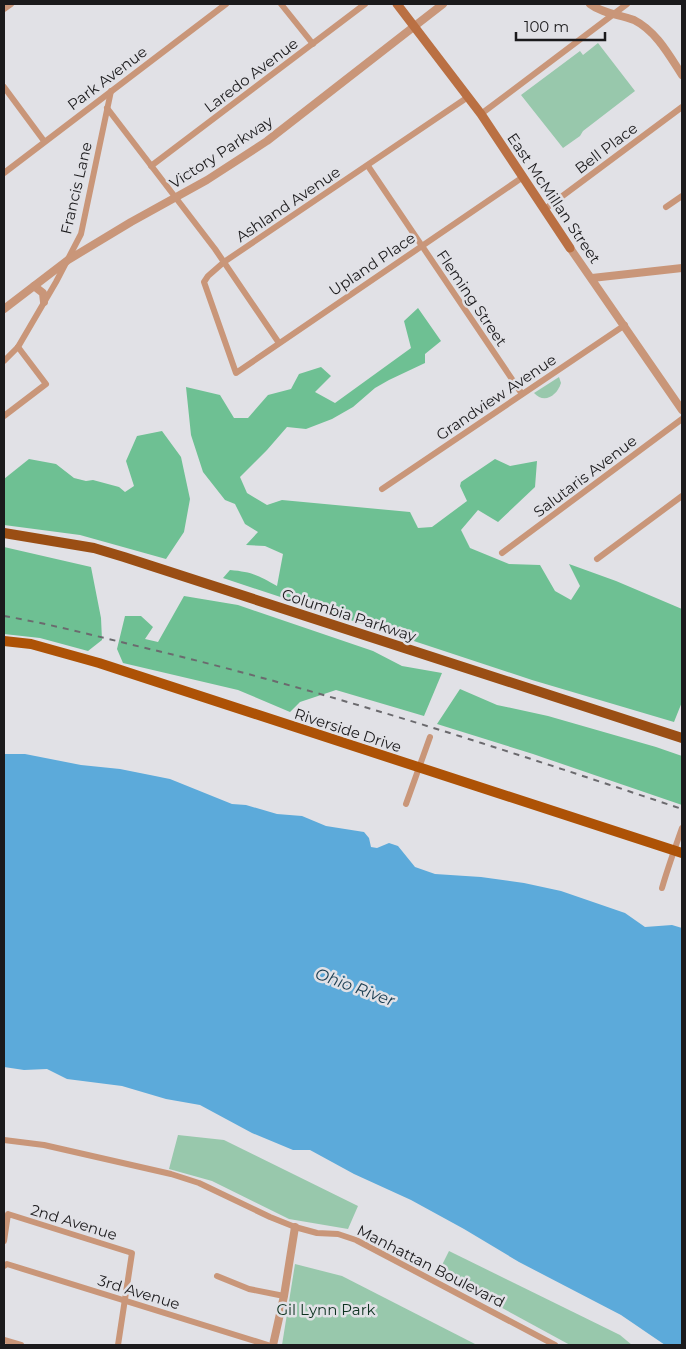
<svg xmlns="http://www.w3.org/2000/svg" width="686" height="1349" viewBox="0 0 686 1349" font-family="Montserrat,sans-serif">
	<style>
		.green { fill: #98c8ac }
		.forest { fill: #6ec093 }
		.water { fill: #5caada }
		.lines { fill: none; stroke-linecap: round; stroke-linejoin: round }
		.minor { stroke: #c99679; stroke-width: 6 }
		.tertiary { stroke: #c99679; stroke-width: 8 }
		.secondary { stroke: #ba7043; stroke-width: 9 }
		.primary { stroke: #ad5206; stroke-width: 10 }
		.trunk { stroke: #9a4e14; stroke-width: 10 }
		.rail { stroke: #6b6a6e; stroke-width: 2; stroke-dasharray: 6 6; stroke-linecap: butt }
		.labels { text-anchor: middle; dominant-baseline: central; stroke-width: 5; stroke-linejoin: round; paint-order: stroke }
		.street-label { font-size: 15px; fill: #1b1a1c; stroke: #e1e1e6 }
		.park-label { font-size: 15px; fill: #0d3220; stroke: #e1e1e6 }
		.water-label { font-size: 16px; font-style: italic; fill: #1a3d51; stroke: #e1e1e6 }
	</style>
	<rect width="100%" height="100%" fill="#e1e1e6"/>
	<g class="green">
		<path d="M 598,43 L 635,91 L 583,131 L 580,136 L 563,148 L 521,95 L 580,51 L 583,55 Z"/>
		<path d="M 559,377 L 561,383 C 557,396 544,404 534,393 Z"/>
		<path d="M 178,1135 L 224,1140 L 358,1206 L 348,1229 L 289,1219 L 212,1181 L 169,1169 Z"/>
		<path d="M 449,1251 L 620,1335 L 632,1345 L 570,1345 L 438,1273 Z"/>
		<path d="M 295,1264 L 342,1276 L 477,1345 L 282,1345 Z"/>
	</g>
	<g class="forest">
		<path d="M 418,308 L 441,341 L 425,354 L 425,363 L 389,380 L 375,388 L 353,407 L 332,419 L 306,429 L 287,427 L 267,450 L 240,477 L 247,493 L 267,505 L 282,500 L 410,512 L 418,528 L 432,527 L 467,501 L 460,486 L 461,482 L 495,459 L 510,466 L 537,461 L 535,487 L 498,522 L 478,510 L 461,530 L 470,548 L 509,564 L 540,565 L 555,591 L 571,600 L 580,586 L 569,564 L 616,581 L 682,609 L 682,702 L 674,722 L 532,680 L 223,578 L 230,570 C 252,572 258,575 277,586 L 283,554 L 265,546 L 246,545 L 258,532 L 245,524 L 235,504 L 225,500 L 203,472 L 191,435 L 186,387 L 220,395 L 234,418 L 248,418 L 268,395 L 291,389 L 299,374 L 321,367 L 331,376 L 315,392 L 335,403 L 411,348 L 404,321 Z"/>
		<path d="M 162,431 L 181,457 L 190,499 L 184,532 L 166,559 L 80,535 L 4,525 L 4,479 L 29,459 L 56,464 L 74,478 L 86,481 L 93,480 L 119,487 L 125,492 L 134,486 L 126,461 L 137,436 Z"/>
		<path d="M 4,547 L 91,567 L 101,618 L 102,640 L 88,651 L 40,638 L 4,634 Z"/>
		<path d="M 184,596 L 238,605 L 373,651 L 402,666 L 442,673 L 424,716 L 336,690 L 300,702 L 290,712 L 238,690 L 123,663 L 117,649 L 125,616 L 141,616 L 153,627 L 145,639 L 158,642 Z"/>
		<path d="M 460,689 L 497,705 L 548,716 L 656,747 L 682,756 L 682,805 L 533,754 L 437,724 Z"/>
	</g>
	<path class="water" d="M 4,754 L 25,754 L 81,765 L 120,769 L 170,779 L 232,804 L 246,805 L 277,814 L 302,816 L 326,826 L 364,832 L 369,838 L 371,847 L 377,848 L 389,843 L 398,846 L 415,867 L 435,874 L 481,877 L 524,883 L 561,891 L 625,913 L 645,927 L 672,925 L 682,928 L 682,1345 L 665,1345 L 621,1315 L 519,1262 L 464,1229 L 411,1200 L 354,1174 L 310,1150 L 293,1150 L 252,1133 L 200,1105 L 166,1099 L 122,1086 L 67,1079 L 47,1069 L 24,1070 L 4,1067 Z"/>
	<g class="lines">
		<g class="minor">
			<path d="M 281,4 L 313,44"/>
			<path d="M 4,9 L 11,4"/>
			<path d="M 4,87 L 44,141"/>
			<path d="M 468,97 L 224,262 L 208,276 L 204,282 L 236,373 L 523,177"/>
			<path d="M 107,108 L 215,249 L 279,343"/>
			<path d="M 481,114 L 627,4"/>
			<path d="M 151,166 L 365,4"/>
			<path d="M 368,166 L 522,394"/>
			<path d="M 4,173 L 226,4"/>
			<path d="M 666,207 L 682,196"/>
			<path d="M 545,209 L 682,107"/>
			<path d="M 4,361 L 18,347 L 56,282 L 81,234 L 111,91"/>
			<path d="M 4,416 L 46,384 L 18,347"/>
			<path d="M 382,489 L 625,325"/>
			<path d="M 502,553 L 682,419"/>
			<path d="M 597,559 L 682,496"/>
			<path d="M 406,804 L 430,737"/>
			<path d="M 662,888 C 668,867 675,848 682,828"/>
			<path d="M 4,1140 L 44,1145 L 171,1174 L 199,1183 L 270,1217 L 295,1227 L 317,1233 L 338,1234 L 356,1240 L 555,1345"/>
			<path d="M 4,1241 L 8,1214 L 132,1253 L 118,1345"/>
			<path d="M 4,1266 L 7,1264 L 268,1345"/>
			<path d="M 217,1276 L 249,1289 L 284,1296"/>
			<path d="M 4,1340 L 21,1345"/>
		</g>
		<g class="tertiary">
			<path d="M 590,4 C 603,14 619,14 634,20 C 656,31 669,55 682,75"/>
			<path d="M 570,248 L 682,410"/>
			<path d="M 592,278 L 682,268"/>
			<path d="M 34,286 L 43,293 L 44,302"/>
			<path d="M 4,309 L 68,260 L 131,222 L 207,180 L 267,141 L 443,4"/>
			<path d="M 273,1345 L 284,1296 L 295,1227"/>
		</g>
		<path class="secondary" d="M 397,4 L 481,114 L 570,248"/>
		<path class="primary" d="M 4,641 L 31,644 L 99,663 L 682,853"/>
		<path class="trunk" d="M 4,533 L 94,548 L 124,557 L 682,738"/>
		<path class="rail" d="M 4,616 C 56,625 107,639 158,651 C 336,694 509,751 682,809"/>
	</g>
	<g class="labels">
		<g class="street-label">
			<text transform="translate(251 75) rotate(-37)">Laredo Avenue</text>
			<text transform="translate(107 78) rotate(-37)">Park Avenue</text>
			<text transform="translate(606 148) rotate(-37)">Bell Place</text>
			<text transform="translate(221 152) rotate(-33)">Victory Parkway</text>
			<text transform="translate(76 188) rotate(-77)">Francis Lane</text>
			<text transform="translate(554 198) rotate(56)">East McMillan Street</text>
			<text transform="translate(288 204) rotate(-34)">Ashland Avenue</text>
			<text transform="translate(372 264) rotate(-34)">Upland Place</text>
			<text transform="translate(472 298) rotate(56)">Fleming Street</text>
			<text transform="translate(496 397) rotate(-34)">Grandview Avenue</text>
			<text transform="translate(585 476) rotate(-37)">Salutaris Avenue</text>
			<text transform="translate(349 615) rotate(18)">Columbia Parkway</text>
			<text transform="translate(348 730) rotate(18)">Riverside Drive</text>
			<text transform="translate(74 1222) rotate(17)">2nd Avenue</text>
			<text transform="translate(431 1266) rotate(27)">Manhattan Boulevard</text>
			<text transform="translate(139 1292) rotate(17)">3rd Avenue</text>
		</g>
		<g class="park-label">
			<text x="326" y="1309">Gil Lynn Park</text>
		</g>
		<g class="water-label">
			<text transform="translate(355 987) rotate(20)">Ohio River</text>
		</g>
	</g>
	<rect width="686" height="1349" fill="none" stroke="#1b1a1c" stroke-width="10"/>
	<path d="M516 32v8h89v-8" fill="none" stroke="#1b1a1c" stroke-width="2.5"/>
	<text x="524" y="32" font-size="15" fill="#1b1a1c" stroke="#e1e1e6" stroke-width="4" paint-order="stroke">100 m</text>
</svg>
